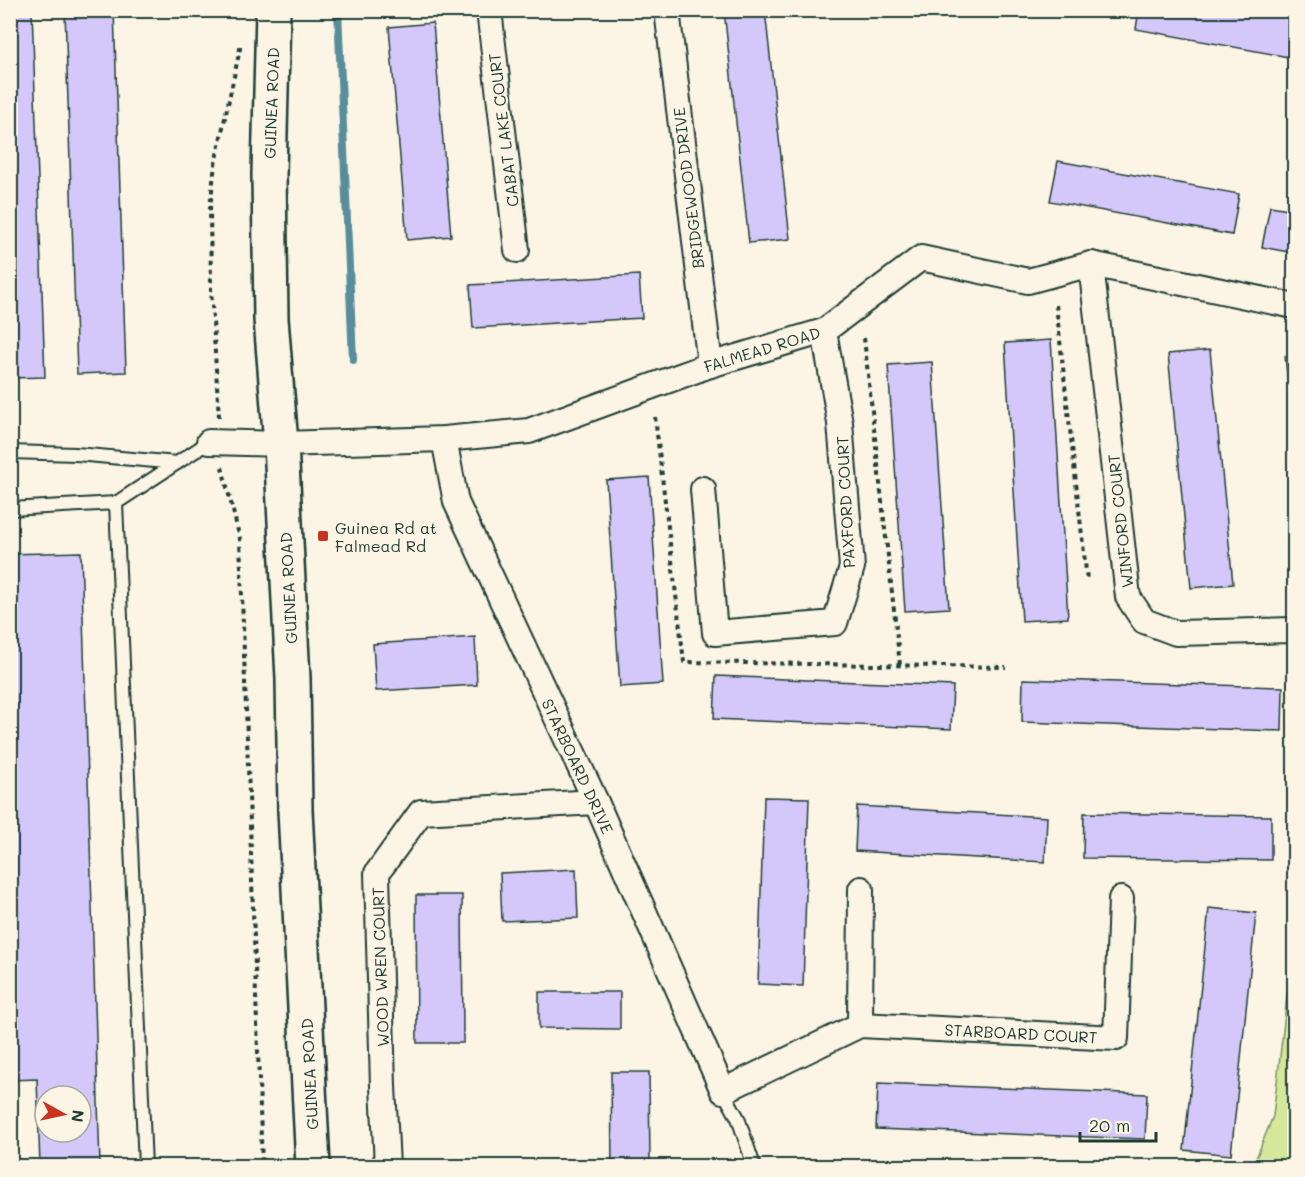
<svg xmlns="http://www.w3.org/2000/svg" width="1305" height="1177" viewBox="0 0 1305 1177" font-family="Mali,sans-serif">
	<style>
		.green { fill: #d6e79b; stroke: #7a9268; stroke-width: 1.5 }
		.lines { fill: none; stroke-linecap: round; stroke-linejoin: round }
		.stream { stroke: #598d9b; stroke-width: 8 }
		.building { fill: #d4c8fa; stroke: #1f3d34; stroke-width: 1.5; fill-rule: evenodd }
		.service-casing { stroke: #1f3d34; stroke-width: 16 }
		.minor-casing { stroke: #1f3d34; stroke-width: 28 }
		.secondary-casing { stroke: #1f3d34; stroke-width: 38 }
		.path { stroke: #1f3d34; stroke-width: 4; stroke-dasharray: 4.5 4.5; stroke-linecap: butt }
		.service { stroke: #fcf5e5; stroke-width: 12 }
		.minor { stroke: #fcf5e5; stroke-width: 24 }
		.secondary { stroke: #fcf5e5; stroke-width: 33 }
		.poi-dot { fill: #c8321e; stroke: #fcf5e5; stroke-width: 2 }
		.labels { text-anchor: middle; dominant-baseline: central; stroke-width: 4.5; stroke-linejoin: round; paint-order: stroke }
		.street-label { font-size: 16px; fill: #1f3d34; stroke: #fcf5e5 }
		.poi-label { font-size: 16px; fill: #1f3d34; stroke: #fcf5e5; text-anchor: start }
	</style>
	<rect width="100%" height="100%" fill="#fcf5e5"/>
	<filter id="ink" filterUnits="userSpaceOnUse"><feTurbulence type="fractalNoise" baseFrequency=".0167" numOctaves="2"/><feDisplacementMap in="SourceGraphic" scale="12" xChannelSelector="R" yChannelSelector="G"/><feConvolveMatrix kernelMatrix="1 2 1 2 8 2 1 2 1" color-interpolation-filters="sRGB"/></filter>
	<g filter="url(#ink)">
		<path class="green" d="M 1294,936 L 1294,1166 L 1253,1166 L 1273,1116 Z"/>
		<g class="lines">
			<path class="stream" d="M 338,10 L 353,360"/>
		</g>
		<g class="building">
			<path d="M 10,10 L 32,10 L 45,377 L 10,378 Z"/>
			<path d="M 65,10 L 114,10 L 126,372 L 77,374 Z"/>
			<path d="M 724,10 L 765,10 L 790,239 L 749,243 Z"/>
			<path d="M 1139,10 L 1285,10 L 1294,12 L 1294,58 L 1136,29 Z"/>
			<path d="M 433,23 L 451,236 L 407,240 L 389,27 Z"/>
			<path d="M 1058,161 L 1239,194 L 1232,235 L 1050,201 Z"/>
			<path d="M 1270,206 L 1294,210 L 1294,253 L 1262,247 Z"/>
			<path d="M 639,275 L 642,318 L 473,328 L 470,285 Z"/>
			<path d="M 1051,340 L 1068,618 L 1022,621 L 1005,343 Z"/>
			<path d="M 1210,350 L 1233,584 L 1191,588 L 1168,354 Z"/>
			<path d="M 1294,354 L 1294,435 L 1285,356 Z"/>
			<path d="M 932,362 L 949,608 L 905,611 L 888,365 Z"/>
			<path d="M 649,477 L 663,684 L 620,687 L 606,480 Z"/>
			<path d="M 81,552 L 100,1166 L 40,1166 L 37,1079 L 10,1080 L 10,554 ZM 45,1096 L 81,1096 L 81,1132 L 45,1132 Z"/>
			<path d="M 475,637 L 477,685 L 376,691 L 373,644 Z"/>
			<path d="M 716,676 L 953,686 L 951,729 L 714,719 Z"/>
			<path d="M 1023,679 L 1283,687 L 1282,731 L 1022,722 Z"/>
			<path d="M 764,797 L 809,798 L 803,986 L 758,984 Z"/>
			<path d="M 857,806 L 1047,817 L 1045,862 L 855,851 Z"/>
			<path d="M 1084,813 L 1271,816 L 1271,860 L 1083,858 Z"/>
			<path d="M 576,869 L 578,918 L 502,921 L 500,873 Z"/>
			<path d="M 416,895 L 462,895 L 463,1043 L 417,1043 Z"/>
			<path d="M 1209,908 L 1256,913 L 1231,1155 L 1184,1150 Z"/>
			<path d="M 539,992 L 620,992 L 620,1029 L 539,1028 Z"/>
			<path d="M 611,1072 L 649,1072 L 650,1166 L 612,1166 Z"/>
			<path d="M 878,1083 L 1147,1094 L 1145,1139 L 876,1129 Z"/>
		</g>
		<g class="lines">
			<defs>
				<g id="service">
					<path d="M 10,452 L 76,454 L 177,463"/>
					<path d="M 10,509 L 116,503"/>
					<path d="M 723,1091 L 738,1118 L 754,1166"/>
					<path d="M 10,1166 L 11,1166"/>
					<path d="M 145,1166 L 116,503 L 209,442"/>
				</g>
				<g id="minor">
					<path d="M 489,10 L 517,250"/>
					<path d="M 667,10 L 710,365"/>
					<path d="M 1091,264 L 1128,597 L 1144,621 L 1176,633 L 1294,630"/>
					<path d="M 444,439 L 456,502 L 596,802 L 723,1091 L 860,1025 L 1116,1038 L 1121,899"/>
					<path d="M 209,442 L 281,444 L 444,439 L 529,431 L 710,365 L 824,331 L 921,258 L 1028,281 L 1091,264 L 1294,306"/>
					<path d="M 703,489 L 715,633 L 835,623 L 852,567 L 840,423 L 824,331"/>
					<path d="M 860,1025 L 861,889"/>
					<path d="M 387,1166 L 383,1086 L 377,873 L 421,812 L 596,802"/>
				</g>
				<path id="secondary" d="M 273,10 L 269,174 L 271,319 L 281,444 L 293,678 L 295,810 L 313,1166"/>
			</defs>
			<use href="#service" class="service-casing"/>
			<use href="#minor" class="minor-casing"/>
			<use href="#secondary" class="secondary-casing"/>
			<g class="path">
				<path d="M 1056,305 L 1087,580"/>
				<path d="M 864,338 L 900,665"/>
				<path d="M 219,417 L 211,289 L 210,208 L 215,164 L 241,44"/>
				<path d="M 655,417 L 684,662 L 1006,667"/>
				<path d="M 222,467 L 240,539 L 262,1166"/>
			</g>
			<use href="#service" class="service"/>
			<use href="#minor" class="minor"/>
			<use href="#secondary" class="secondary"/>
		</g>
	</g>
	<rect class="poi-dot" x="317" y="530" width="12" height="12" rx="3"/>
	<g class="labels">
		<g class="street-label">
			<text transform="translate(271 103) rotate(-88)">GUINEA ROAD</text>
			<text transform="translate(503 130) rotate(-97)">CABAT LAKE COURT</text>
			<text transform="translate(688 188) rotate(-97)">BRIDGEWOOD DRIVE</text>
			<text transform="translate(762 349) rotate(-17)">FALMEAD ROAD</text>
			<text transform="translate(845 502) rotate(-93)">PAXFORD COURT</text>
			<text transform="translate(1120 521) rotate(-96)">WINFORD COURT</text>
			<text transform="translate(288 588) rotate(-93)">GUINEA ROAD</text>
			<text transform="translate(578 766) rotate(65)">STARBOARD DRIVE</text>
			<text transform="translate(380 967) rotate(-92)">WOOD WREN COURT</text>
			<text transform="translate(1021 1033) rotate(3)">STARBOARD COURT</text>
			<text transform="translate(309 1074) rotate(-93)">GUINEA ROAD</text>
		</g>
		<g class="poi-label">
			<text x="335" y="527">Guinea Rd at<tspan x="335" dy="18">Falmead Rd</tspan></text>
		</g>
	</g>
	<rect width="1305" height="1177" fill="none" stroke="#fcf5e5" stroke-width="36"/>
	<rect x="18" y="18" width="1269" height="1141" fill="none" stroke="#1f3d34" stroke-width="2" filter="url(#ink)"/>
	<g transform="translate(63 1114) rotate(98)"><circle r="28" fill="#fcf5e5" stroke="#a4ab9e" stroke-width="1.5"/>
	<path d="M0-4.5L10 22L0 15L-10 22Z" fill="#c8321e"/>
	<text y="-9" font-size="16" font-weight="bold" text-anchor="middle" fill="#1f3d34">N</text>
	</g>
	<path d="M1080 1132v9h76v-9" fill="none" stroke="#1f3d34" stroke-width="3"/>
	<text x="1089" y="1132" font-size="18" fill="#1f3d34" stroke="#fcf5e5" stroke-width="4.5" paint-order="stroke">20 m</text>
</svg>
